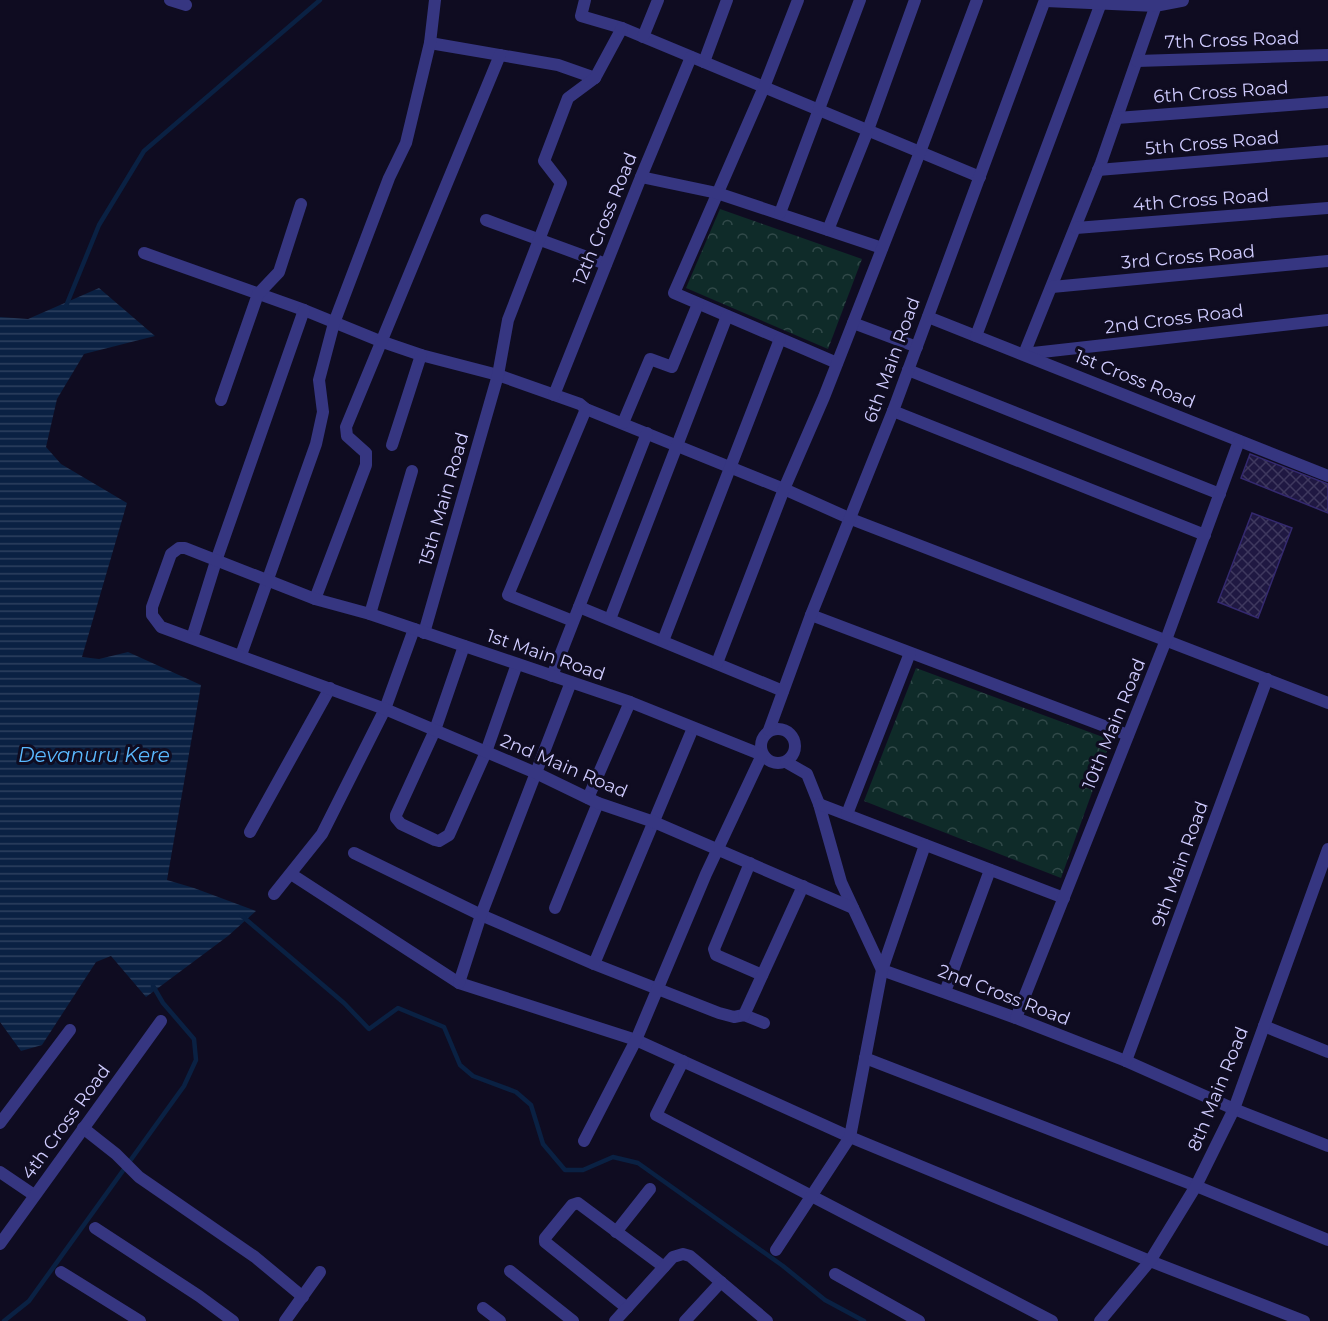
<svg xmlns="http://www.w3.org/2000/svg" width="1328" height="1321" viewBox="0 0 1328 1321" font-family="Montserrat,sans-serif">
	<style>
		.park { fill: url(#park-crowns) }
		.water { fill: url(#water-rules) }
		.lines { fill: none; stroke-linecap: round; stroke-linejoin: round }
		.stream { stroke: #0a2143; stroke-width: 4.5 }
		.building { fill: url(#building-cross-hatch); stroke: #34296f; stroke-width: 1.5 }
		.minor { stroke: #363681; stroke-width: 12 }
		.tertiary { stroke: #363681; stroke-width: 14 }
		.labels { text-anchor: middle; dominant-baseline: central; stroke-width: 6; stroke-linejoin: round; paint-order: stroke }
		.street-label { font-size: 18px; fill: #d0ccff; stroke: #0f0c21 }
		.water-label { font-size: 20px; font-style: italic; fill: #5ab9ff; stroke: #0f0c21 }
	</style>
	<defs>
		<pattern id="park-crowns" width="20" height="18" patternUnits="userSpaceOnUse" patternTransform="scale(1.5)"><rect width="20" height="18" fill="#0f2b29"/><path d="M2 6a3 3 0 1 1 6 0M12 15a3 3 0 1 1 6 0" fill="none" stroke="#314949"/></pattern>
		<pattern id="water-rules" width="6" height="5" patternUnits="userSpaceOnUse" patternTransform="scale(1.5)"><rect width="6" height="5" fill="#0a2143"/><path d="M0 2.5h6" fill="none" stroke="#2d405f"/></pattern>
		<pattern id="building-cross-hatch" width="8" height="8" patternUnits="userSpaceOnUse" patternTransform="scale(1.5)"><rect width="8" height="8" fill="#1f1842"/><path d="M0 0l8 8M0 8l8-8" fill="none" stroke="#3e385e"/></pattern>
	</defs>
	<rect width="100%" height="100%" fill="#0f0c21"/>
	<g class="park">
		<path d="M 720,209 L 862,259 L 828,349 L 686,288 Z"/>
		<path d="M 916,668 L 1111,740 L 1061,878 L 864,801 Z"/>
	</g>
	<path class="water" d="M 99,288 L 155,336 L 84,354 L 57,399 L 46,447 L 61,464 L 127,503 L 82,657 L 99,659 L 128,652 L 201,685 L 167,880 L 194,888 L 256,911 L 228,936 L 146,997 L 111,956 L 96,962 L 42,1045 L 21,1051 L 0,1022 L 0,317 L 28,319 Z"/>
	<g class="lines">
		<g class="stream">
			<path d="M 66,306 L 99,225 L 144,151 L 320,0"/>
			<path d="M 242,916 L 344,1003 L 369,1029 L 398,1008 L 444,1027 L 460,1065 L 473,1076 L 516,1092 L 531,1105 L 543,1144 L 565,1170 L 583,1170 L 613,1157 L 638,1163 L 783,1266 L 825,1300 L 864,1321"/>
			<path d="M 4,1321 L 29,1301 L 184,1086 L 196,1060 L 194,1039 L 163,1003 L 153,986"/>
		</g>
	</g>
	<g class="building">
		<path d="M 1250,454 L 1328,484 L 1328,513 L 1241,478 Z"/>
		<path d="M 1252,513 L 1292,528 L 1258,618 L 1218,602 Z"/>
	</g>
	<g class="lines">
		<g class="minor">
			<path d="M 170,0 L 186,5"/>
			<path d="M 585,0 L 581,16 L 622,28 L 980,177"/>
			<path d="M 798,0 L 764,87 L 674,293 L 837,363"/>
			<path d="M 1156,0 L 1156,5 L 1101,163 L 1024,354 L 1328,320"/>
			<path d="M 643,37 L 658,0"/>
			<path d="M 430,43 L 558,65 L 595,78"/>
			<path d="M 1137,61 L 1328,55"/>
			<path d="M 704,62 L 727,0"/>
			<path d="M 1117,118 L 1328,102"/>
			<path d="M 1098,170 L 1328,151"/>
			<path d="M 641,177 L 717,193 L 882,248"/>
			<path d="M 780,213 L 860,0"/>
			<path d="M 486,220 L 606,264"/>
			<path d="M 1076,228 L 1328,208"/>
			<path d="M 828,230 L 868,130 L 915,0"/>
			<path d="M 144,253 L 304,310 L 380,341 L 421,355 L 498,375 L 580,404 L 586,409 L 784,489 L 851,519 L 1328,703"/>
			<path d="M 1052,287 L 1328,261"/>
			<path d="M 928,317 L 1328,476"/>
			<path d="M 853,323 L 917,347"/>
			<path d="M 976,336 L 1101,3"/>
			<path d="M 908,370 L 1220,494"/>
			<path d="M 554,395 L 641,177 L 691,57"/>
			<path d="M 221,400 L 258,294 L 279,272 L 301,204"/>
			<path d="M 893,411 L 1205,535"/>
			<path d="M 623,423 L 650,359 L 672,367 L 698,304"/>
			<path d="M 392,445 L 421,355"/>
			<path d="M 315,599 L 366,465 L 366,453 L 347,436 L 346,427 L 500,55"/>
			<path d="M 579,607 L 783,691"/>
			<path d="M 370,614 L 412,471"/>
			<path d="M 811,615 L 1128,735"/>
			<path d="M 610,619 L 727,316"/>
			<path d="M 573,621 L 508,595 L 586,409"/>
			<path d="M 424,633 L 498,375 L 508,320 L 561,183 L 544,161 L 568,98 L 595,78 L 622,28"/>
			<path d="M 192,638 L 216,561 L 304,310"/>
			<path d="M 663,641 L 780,339"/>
			<path d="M 464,646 L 435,730 L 396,815 L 396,818 L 401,824 L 435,840 L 439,841 L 449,835 L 486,752 L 517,664"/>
			<path d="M 241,655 L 316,444 L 323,412 L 319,380 L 334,323 L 389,178 L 406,143 L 430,43 L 435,0"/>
			<path d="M 717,663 L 784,489 L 824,397 L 920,152 L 977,0"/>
			<path d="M 552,676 L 647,433"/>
			<circle cx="778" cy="746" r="17"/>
			<path d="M 769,730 L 811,615 L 893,411 L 1045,0"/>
			<path d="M 786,762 L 807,774 L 819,804 L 841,882 L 882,970 L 1016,1018 L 1126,1061 L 1234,1109 L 1328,1146"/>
			<path d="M 588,798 L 630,702"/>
			<path d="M 819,804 L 1064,898"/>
			<path d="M 847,814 L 910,653"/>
			<path d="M 250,832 L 330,688"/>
			<path d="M 354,853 L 481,915 L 594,964 L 719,1013 L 734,1017 L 744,1015 L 764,1023"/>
			<path d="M 750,863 L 714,949 L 716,955 L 762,975"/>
			<path d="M 291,874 L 459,983 L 636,1040 L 850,1137 L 1150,1261 L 1304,1321"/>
			<path d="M 274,894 L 322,834 L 385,709 L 414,629"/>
			<path d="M 555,908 L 598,803"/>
			<path d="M 594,964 L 693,728"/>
			<path d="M 459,983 L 481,915 L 571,682"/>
			<path d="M 945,992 L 990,870"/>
			<path d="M 744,1015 L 803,886"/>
			<path d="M 1016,1018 L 1166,640 L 1239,441"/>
			<path d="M 1264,1026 L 1328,1052"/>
			<path d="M 865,1058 L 1196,1186 L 1328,1240"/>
			<path d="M 683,1061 L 656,1115 L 1052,1321"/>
			<path d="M 1126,1061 L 1267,679"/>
			<path d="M 0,1123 L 70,1030"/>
			<path d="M 83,1128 L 116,1154 L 139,1177 L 255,1257 L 303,1297"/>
			<path d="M 584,1141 L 636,1040 L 706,874 L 762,755 L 630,702 L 370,614 L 315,599 L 185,548 L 179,548 L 171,554 L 152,607 L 152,615 L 161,627 L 385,709 L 536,773 L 598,803 L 654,822 L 853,908"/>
			<path d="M 0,1172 L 34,1195"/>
			<path d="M 95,1228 L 199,1296 L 233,1321"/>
			<path d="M 616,1232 L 650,1189"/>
			<path d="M 0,1244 L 161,1021"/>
			<path d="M 776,1250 L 850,1137 L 882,970 L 925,845"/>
			<path d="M 510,1271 L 573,1321"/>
			<path d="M 61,1272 L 140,1321"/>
			<path d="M 835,1274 L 919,1321"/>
			<path d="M 483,1308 L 500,1321"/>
			<path d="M 627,1308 L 545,1242 L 545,1238 L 572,1205 L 578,1203 L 664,1267"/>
			<path d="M 285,1321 L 320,1272"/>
			<path d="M 615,1321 L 673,1257 L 683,1254 L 690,1256 L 767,1321"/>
			<path d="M 685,1321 L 721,1282"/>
			<path d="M 1100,1321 L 1150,1261 L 1196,1186 L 1234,1109 L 1328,849"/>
		</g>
		<path class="tertiary" d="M 1046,0 L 1156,5 L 1182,0"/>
	</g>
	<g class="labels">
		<g class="street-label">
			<text transform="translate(1232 40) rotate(-2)">7th Cross Road</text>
			<text transform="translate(1221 92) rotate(-4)">6th Cross Road</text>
			<text transform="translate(1212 143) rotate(-5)">5th Cross Road</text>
			<text transform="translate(1201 200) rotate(-4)">4th Cross Road</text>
			<text transform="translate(605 219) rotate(-68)">12th Cross Road</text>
			<text transform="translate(1188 257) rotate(-5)">3rd Cross Road</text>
			<text transform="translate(1174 319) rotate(-7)">2nd Cross Road</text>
			<text transform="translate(892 360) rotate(-70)">6th Main Road</text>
			<text transform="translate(1135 379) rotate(22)">1st Cross Road</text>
			<text transform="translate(444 499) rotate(-74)">15th Main Road</text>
			<text transform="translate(546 655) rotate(19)">1st Main Road</text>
			<text transform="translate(1114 724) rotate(-68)">10th Main Road</text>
			<text transform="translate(564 766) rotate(23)">2nd Main Road</text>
			<text transform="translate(1180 864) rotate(-70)">9th Main Road</text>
			<text transform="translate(1004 995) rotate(21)">2nd Cross Road</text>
			<text transform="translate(1218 1089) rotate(-68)">8th Main Road</text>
			<text transform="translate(66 1122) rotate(-54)">4th Cross Road</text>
		</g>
		<g class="water-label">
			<text x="94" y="755">Devanuru Kere</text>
		</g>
	</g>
</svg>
